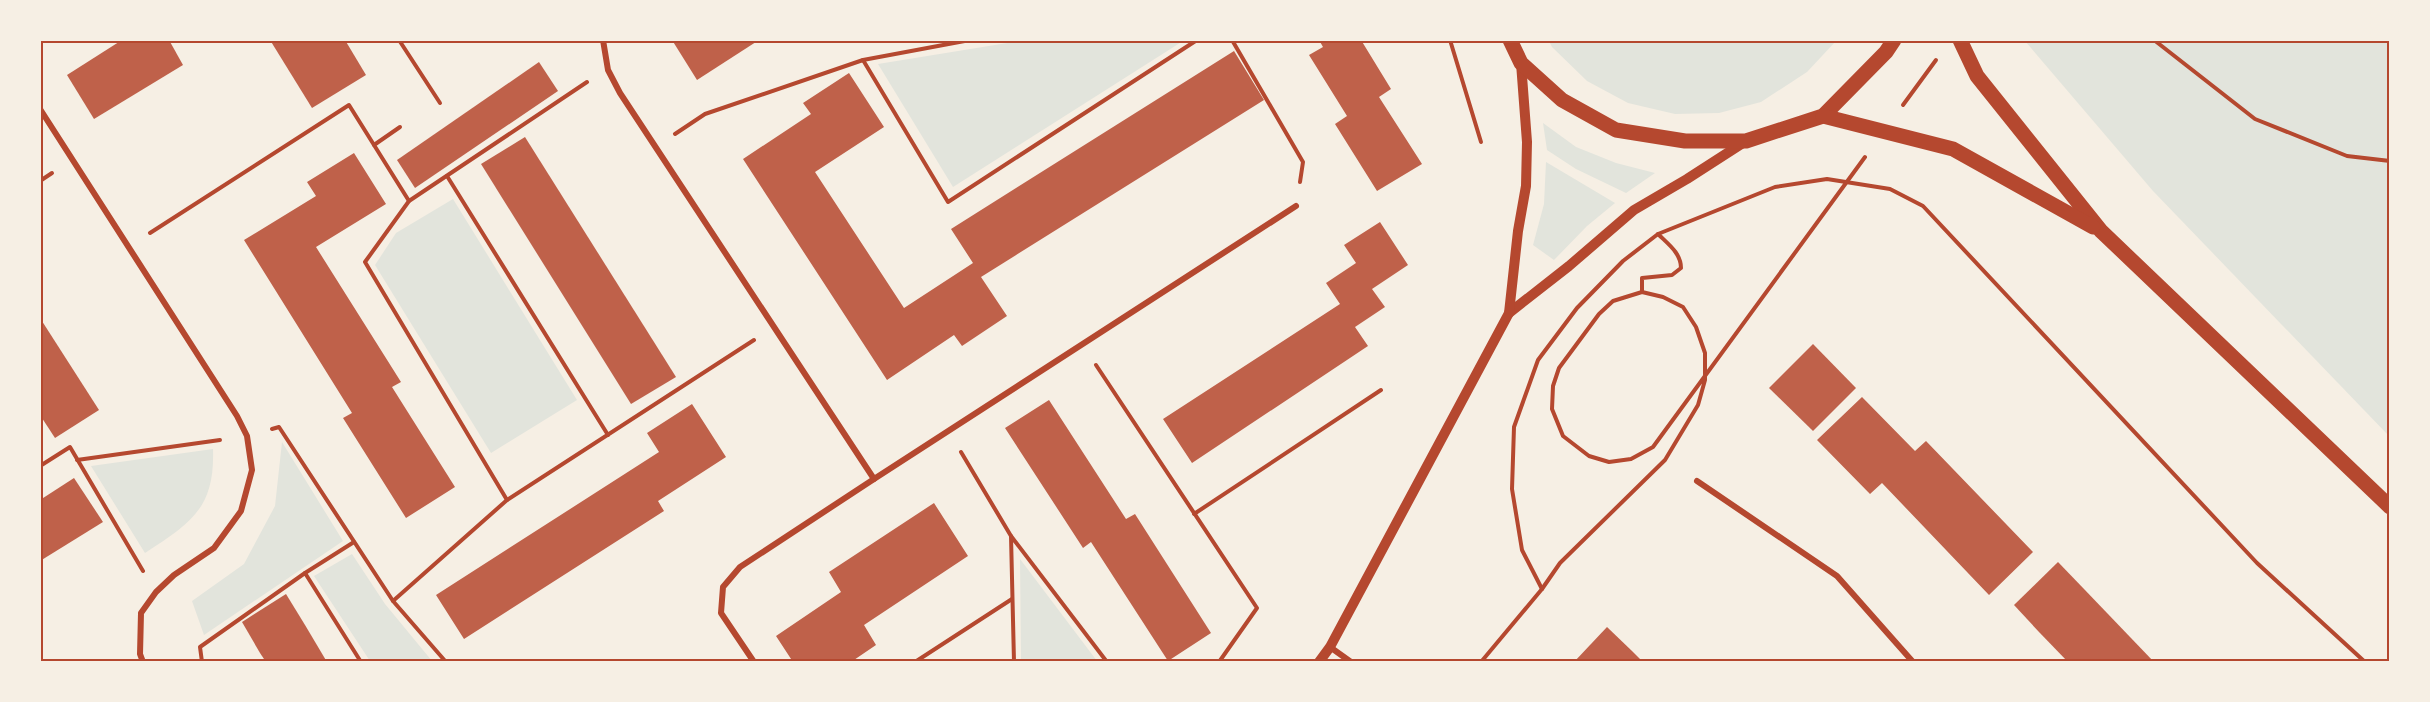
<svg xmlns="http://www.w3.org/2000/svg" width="2430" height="702" viewBox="0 0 2430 702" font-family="'IBM Plex Sans',sans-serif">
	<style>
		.green { fill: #e2e4dc }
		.building { fill: #bf614a }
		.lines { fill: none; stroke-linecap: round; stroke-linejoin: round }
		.path { stroke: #b5482f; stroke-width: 4 }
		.minor { stroke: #b5482f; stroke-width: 6 }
		.tertiary { stroke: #b5482f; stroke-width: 10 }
		.primary { stroke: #b5482f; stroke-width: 15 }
		.neatline { fill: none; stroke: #b5482f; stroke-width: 2 }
	</style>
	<rect width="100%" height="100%" fill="#f6efe4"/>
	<g class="green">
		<path d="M 1025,40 L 1183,41 L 953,187 L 878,64 Z"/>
		<path d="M 1549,41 L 1836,41 L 1807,72 L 1761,102 L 1719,113 L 1675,114 L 1628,103 L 1587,81 L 1552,47 Z"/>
		<path d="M 2025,41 L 2389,41 L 2389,436 L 2153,191 Z"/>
		<path d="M 1543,123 L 1576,147 L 1616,163 L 1655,173 L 1626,193 L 1576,169 L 1547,150 Z"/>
		<path d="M 1546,162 L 1615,203 L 1587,226 L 1554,260 L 1533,245 L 1544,204 Z"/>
		<path d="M 453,199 L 577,400 L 491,453 L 375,265 L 396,233 Z"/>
		<path d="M 282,442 L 343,541 L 204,635 L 192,601 L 244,564 L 275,506 Z"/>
		<path d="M 213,449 C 215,508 191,523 145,553 L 91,466 Z"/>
		<path d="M 352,554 L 385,604 L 432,661 L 370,661 L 314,576 Z"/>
		<path d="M 1020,559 L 1097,661 L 1021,661 Z"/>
	</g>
	<g class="building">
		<path d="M 122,40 L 169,40 L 183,65 L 94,119 L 67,75 Z"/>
		<path d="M 270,40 L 345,40 L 366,75 L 312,108 Z"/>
		<path d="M 672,40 L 759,40 L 697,80 Z"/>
		<path d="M 1319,40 L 1361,40 L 1391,89 L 1379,97 L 1422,164 L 1377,191 L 1335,124 L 1347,116 L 1309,55 L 1323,47 Z"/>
		<path d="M 1234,51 L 1264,100 L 981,277 L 1007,316 L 962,346 L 954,335 L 887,380 L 743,159 L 811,114 L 803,103 L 849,73 L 884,127 L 815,172 L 904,308 L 973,263 L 951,229 Z"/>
		<path d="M 539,62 L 558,91 L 415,188 L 397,160 Z"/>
		<path d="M 525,137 L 676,377 L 631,404 L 481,164 Z"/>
		<path d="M 354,153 L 386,204 L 316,247 L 401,382 L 392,387 L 455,487 L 406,518 L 343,418 L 352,413 L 244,240 L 316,196 L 307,182 Z"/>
		<path d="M 1380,222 L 1408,265 L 1372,289 L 1385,307 L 1355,327 L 1368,346 L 1192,463 L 1163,419 L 1340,304 L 1326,283 L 1356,263 L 1344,245 Z"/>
		<path d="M 40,318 L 99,410 L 55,438 L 40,415 Z"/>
		<path d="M 1813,344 L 1856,388 L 1813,431 L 1769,388 Z"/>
		<path d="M 1862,397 L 1915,451 L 1926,441 L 2033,552 L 1989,595 L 1882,483 L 1870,494 L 1817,440 Z"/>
		<path d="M 1049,400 L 1126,519 L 1135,514 L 1211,633 L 1168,661 L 1091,542 L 1083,548 L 1005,428 Z"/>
		<path d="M 692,404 L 726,457 L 658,501 L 664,511 L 464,639 L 436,595 L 659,452 L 647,433 Z"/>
		<path d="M 74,478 L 103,522 L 40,561 L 40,500 Z"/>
		<path d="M 934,503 L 968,556 L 864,625 L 876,645 L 851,662 L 793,662 L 776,636 L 841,592 L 829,572 Z"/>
		<path d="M 2058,562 L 2084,589 L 2154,662 L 2068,662 L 2039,632 L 2014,605 Z"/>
		<path d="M 286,594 L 305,625 L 327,662 L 266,662 L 260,653 L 242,622 Z"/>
		<path d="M 1607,627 L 1632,651 L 1643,662 L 1574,662 Z"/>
	</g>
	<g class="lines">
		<g class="path">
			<path d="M 399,40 L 440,103"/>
			<path d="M 1232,40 L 1303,162 L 1300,182"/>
			<path d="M 1450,40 L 1481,142"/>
			<path d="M 2154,40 L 2255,119 L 2347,156 L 2390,161"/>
			<path d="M 863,60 L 970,40"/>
			<path d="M 1903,105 L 1936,60"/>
			<path d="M 400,127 L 374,145 L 409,201"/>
			<path d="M 675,134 L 705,114 L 863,60 L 948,202 L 1197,40"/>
			<path d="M 447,176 L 608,435"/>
			<path d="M 40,181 L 52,173"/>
			<path d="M 150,233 L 349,105 L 374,145"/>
			<path d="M 1642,292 L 1642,278 L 1672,275 L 1681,268 C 1681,253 1668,244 1658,234"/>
			<path d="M 1096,365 L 1257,608 L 1219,662"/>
			<path d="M 272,429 L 279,427 L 393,601 L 446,662"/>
			<path d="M 961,452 L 1011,536"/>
			<path d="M 77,460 L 220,440"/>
			<path d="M 40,466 L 70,447 L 143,571"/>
			<path d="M 507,500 L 365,262 L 409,201 L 587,82"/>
			<path d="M 1194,514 L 1381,390"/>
			<path d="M 305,573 L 354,542"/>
			<path d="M 1542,589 L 1522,550 L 1512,489 L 1514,427 L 1538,360 L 1577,308 L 1623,261 L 1658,234 L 1775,187 L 1827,179 L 1890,189 L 1923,206 L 2257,563 L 2365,662"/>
			<path d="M 393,601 L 507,500 L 754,340"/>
			<path d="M 202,662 L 200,647 L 305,573 L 361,662"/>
			<path d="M 915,662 L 1012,599"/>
			<path d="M 1014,662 L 1011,536 L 1107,662"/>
			<path d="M 1481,662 L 1542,589 L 1560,563 L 1665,460 L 1698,405 L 1705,380 L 1705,353 L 1696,327 L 1683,307 L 1663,297 L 1642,292 L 1613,301 L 1599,314 L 1559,368 L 1553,386 L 1552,409 L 1563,436 L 1589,456 L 1609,462 L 1631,459 L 1653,447 L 1865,157"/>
		</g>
		<g class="minor">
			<path d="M 603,40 L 608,70 L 620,93 L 874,479 L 740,567 L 723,587 L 721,613 L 754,662"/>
			<path d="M 40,109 L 237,416 L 247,436 L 252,470 L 241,511 L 214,548 L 174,575 L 156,592 L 141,613 L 140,654 L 143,662"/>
			<path d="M 874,479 L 1296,206"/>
			<path d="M 1697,481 L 1837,576 L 1913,662"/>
			<path d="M 1330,647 L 1351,662"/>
		</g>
		<g class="tertiary">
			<path d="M 1509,313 L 1569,266 L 1634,210 L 1687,179 L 1746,141"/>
			<path d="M 1319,662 L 1330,647 L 1509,313 L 1518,231 L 1526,186 L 1527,142 L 1521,63"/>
		</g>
		<g class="primary">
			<path d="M 1510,40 L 1521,63 L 1562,100 L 1616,130 L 1685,141 L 1746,141 L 1823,116 L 1886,52 L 1894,40"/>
			<path d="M 1960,40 L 1977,76 L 2101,231 L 2390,507"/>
			<path d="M 1823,116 L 1953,149 L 2093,227"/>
		</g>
	</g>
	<rect width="2430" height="702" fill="none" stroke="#f6efe4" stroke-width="84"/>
	<rect x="42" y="42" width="2346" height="618" class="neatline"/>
</svg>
